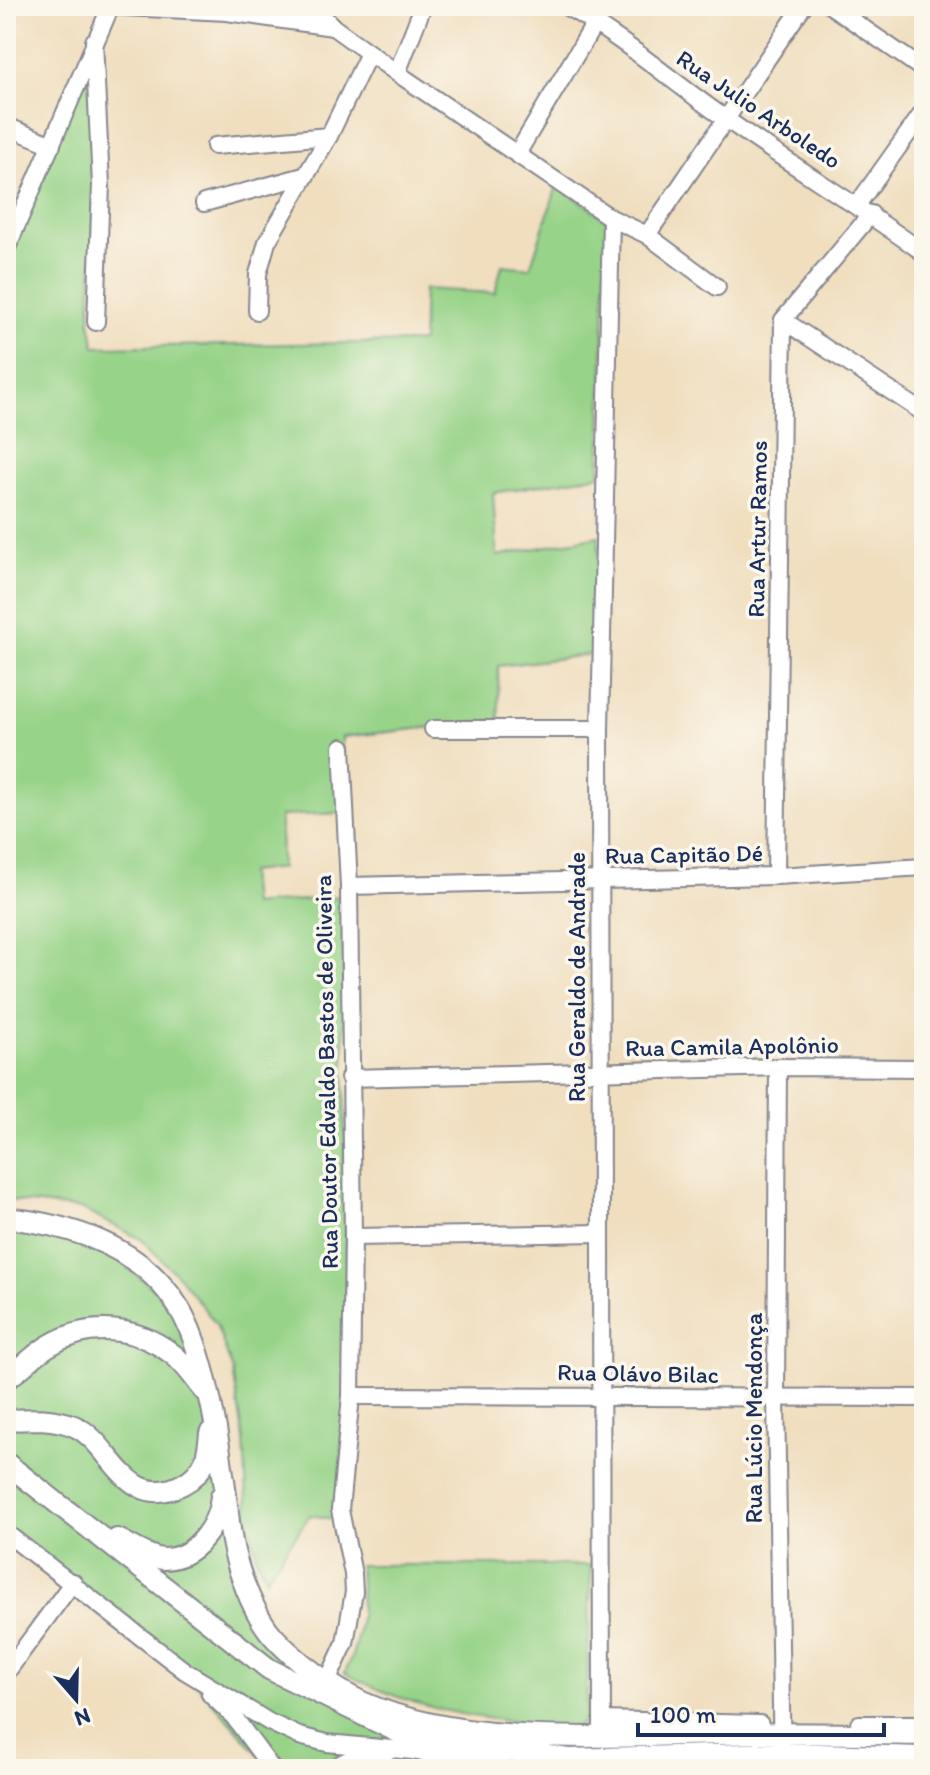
<svg xmlns="http://www.w3.org/2000/svg" width="930" height="1775" viewBox="0 0 930 1775" font-family="Itim,sans-serif">
	<style>
		.green { fill: #97d388; stroke: #598173; stroke-width: 2 }
		.lines { fill: none; stroke-linecap: round; stroke-linejoin: round }
		.minor-casing { stroke: #86868e; stroke-width: 20 }
		.major-casing { stroke: #86868e; stroke-width: 24 }
		.minor { stroke: #fff; stroke-width: 16 }
		.major { stroke: #fff; stroke-width: 20 }
		.labels { text-anchor: middle; dominant-baseline: central; stroke-width: 7; stroke-linejoin: round; paint-order: stroke }
		.street-label { font-size: 24px; fill: #1b2f5e; stroke: #fbf7ec }
	</style>
	<rect width="100%" height="100%" fill="#fbf7ec"/>
	<filter id="ink" filterUnits="userSpaceOnUse"><feTurbulence type="fractalNoise" baseFrequency=".0125" numOctaves="2"/><feDisplacementMap in="SourceGraphic" scale="16" xChannelSelector="R" yChannelSelector="G"/><feConvolveMatrix kernelMatrix="1 2 1 2 8 2 1 2 1" color-interpolation-filters="sRGB"/></filter>
	<filter id="wash" filterUnits="userSpaceOnUse"><feTurbulence type="fractalNoise" baseFrequency=".006" numOctaves="4" result="noise"/><feDisplacementMap in="SourceGraphic" scale="32" xChannelSelector="R" yChannelSelector="G"/><feGaussianBlur stdDeviation="1.8" result="paint"/><feColorMatrix in="noise" values="0 0 0 0 0 0 0 0 0 0 0 0 0 0 0 0 0 1.4 0 .05"/><feComposite in="paint" operator="in"/></filter>
	<g filter="url(#wash)">
		<rect width="100%" height="100%" fill="#f0debf"/>
		<g class="green">
			<path d="M 91,60 L 95,187 L 90,321 L 95,347 L 422,342 L 424,289 L 495,293 L 502,265 L 530,268 L 557,186 L 607,219 L 600,475 L 493,493 L 497,556 L 599,536 L 596,654 L 498,666 L 499,720 L 342,737 L 342,813 L 280,816 L 281,868 L 249,872 L 252,905 L 343,896 L 347,1397 L 337,1520 L 310,1515 L 266,1578 L 257,1559 L 248,1518 L 244,1440 L 233,1371 L 216,1324 L 179,1277 L 141,1239 L 81,1209 L 6,1200 L 6,261 Z"/>
			<path d="M 6,1218 L 86,1234 L 179,1309 L 213,1413 L 232,1538 L 272,1636 L 413,1751 L 351,1769 L 272,1769 L 185,1671 L 6,1534 Z"/>
			<path d="M 359,1565 L 591,1565 L 586,1720 L 576,1727 C 494,1722 417,1713 345,1673 C 363,1634 362,1607 359,1565 Z"/>
		</g>
	</g>
	<g filter="url(#ink)">
		<g class="lines">
			<defs>
				<g id="minor">
					<path d="M 105,6 L 227,12 L 333,27"/>
					<path d="M 313,6 L 333,27 L 397,73 L 611,218 L 647,235 L 717,287"/>
					<path d="M 565,6 C 623,37 672,82 726,119 C 791,165 859,206 924,253"/>
					<path d="M 831,6 L 924,70"/>
					<path d="M 94,41 L 101,185 L 96,322"/>
					<path d="M 397,73 L 423,6"/>
					<path d="M 6,126 L 52,145"/>
					<path d="M 215,146 L 329,136"/>
					<path d="M 517,154 L 605,6"/>
					<path d="M 204,203 L 304,176"/>
					<path d="M 857,205 L 924,111"/>
					<path d="M 647,235 L 803,6"/>
					<path d="M 6,250 L 110,8"/>
					<path d="M 257,311 L 258,274 L 267,242 L 329,136 L 369,53"/>
					<path d="M 783,320 L 924,413"/>
					<path d="M 433,729 L 600,729"/>
					<path d="M 776,876 L 783,320 L 871,214"/>
					<path d="M 349,886 L 776,876 L 924,867"/>
					<path d="M 778,1067 L 776,1399 L 782,1769"/>
					<path d="M 349,1078 L 778,1067 L 924,1068"/>
					<path d="M 353,1237 L 601,1233"/>
					<path d="M 351,1396 L 924,1398"/>
					<path d="M 6,1533 L 185,1671 L 269,1722 L 299,1736 L 327,1743 L 413,1751 L 464,1760 L 508,1754"/>
					<path d="M 6,1673 L 73,1582"/>
					<path d="M 327,1682 L 345,1643 L 354,1592 L 353,1574 L 340,1510 L 351,1396 L 353,1237 L 349,886 L 342,747"/>
					<path d="M 210,1694 L 234,1717 L 272,1769"/>
					<path d="M 602,1720 L 760,1724"/>
					<path d="M 859,1724 L 924,1724"/>
					<path d="M 602,1736 L 600,729 L 611,218"/>
					<path d="M 334,1769 C 345,1757 370,1755 385,1754"/>
				</g>
				<g id="major">
					<path d="M 6,1218 C 73,1225 142,1247 179,1308 C 203,1347 217,1428 223,1474 C 228,1502 228,1532 236,1559 C 243,1584 256,1617 273,1636 C 295,1661 332,1688 362,1702 C 466,1748 609,1736 721,1734 C 789,1732 856,1734 924,1735"/>
					<path d="M 6,1379 C 22,1369 34,1354 50,1345 C 89,1322 135,1326 171,1353 C 184,1362 194,1378 204,1390"/>
					<path d="M 6,1420 C 28,1419 53,1417 74,1426 C 112,1442 126,1514 183,1484 C 205,1472 208,1456 210,1433"/>
					<path d="M 6,1463 L 269,1669 L 404,1735 L 568,1759 L 782,1753 L 924,1757"/>
					<path d="M 117,1539 C 131,1545 149,1558 163,1559 C 196,1559 219,1524 221,1496"/>
				</g>
			</defs>
			<use href="#minor" class="minor-casing"/>
			<use href="#major" class="major-casing"/>
			<use href="#minor" class="minor"/>
			<use href="#major" class="major"/>
		</g>
	</g>
	<g class="labels">
		<g class="street-label">
			<text transform="translate(759 109) rotate(34)">Rua Julio Arboledo</text>
			<text transform="translate(757 529) rotate(-89)">Rua Artur Ramos</text>
			<text transform="translate(684 854) rotate(-1)">Rua Capitão Dé</text>
			<text transform="translate(576 977) rotate(-90)">Rua Geraldo de Andrade</text>
			<text transform="translate(732 1046) rotate(-1)">Rua Camila Apolônio</text>
			<text transform="translate(326 1072) rotate(-91)">Rua Doutor Edvaldo Bastos de Oliveira</text>
			<text transform="translate(638 1373) rotate(1)">Rua Olávo Bilac</text>
			<text transform="translate(753 1418) rotate(-90)">Rua Lúcio Mendonça</text>
		</g>
	</g>
	<rect width="930" height="1775" fill="none" stroke="#fbf7ec" stroke-width="32"/>
	<g transform="translate(76 1699) rotate(160)" stroke="#fbf7ec" stroke-width="6" paint-order="stroke">
	<path d="M0-6L14 30L0 20L-14 30Z" fill="#1b2f5e"/>
	<text y="-12" font-size="22" font-weight="bold" text-anchor="middle" fill="#1b2f5e">N</text>
	</g>
	<path d="M638 1723v12h246v-12" fill="none" stroke="#1b2f5e" stroke-width="4"/>
	<text x="650" y="1723" font-size="24" fill="#1b2f5e" stroke="#fbf7ec" stroke-width="6" paint-order="stroke">100 m</text>
</svg>
